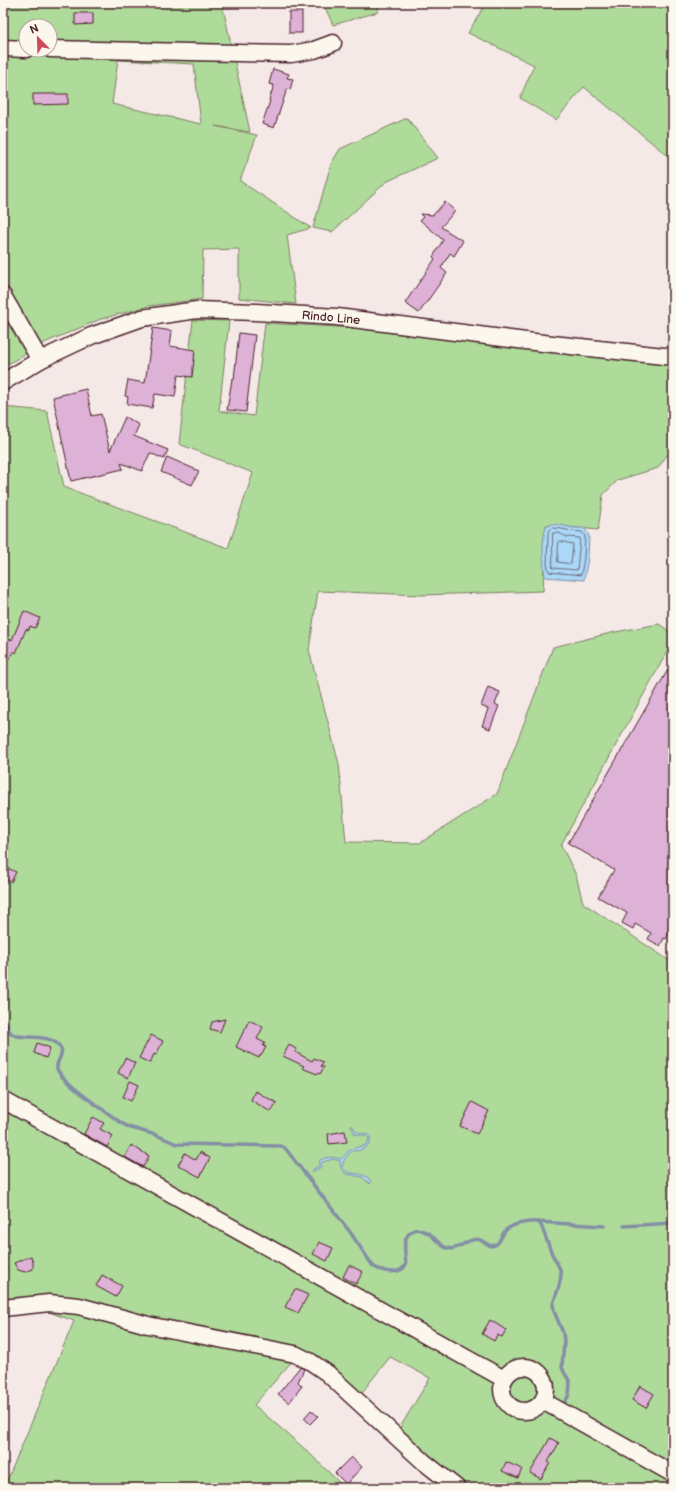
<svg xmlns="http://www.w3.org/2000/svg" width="676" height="1491" viewBox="0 0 676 1491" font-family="'Balsamiq Sans',sans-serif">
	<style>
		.green { fill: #aedb9a; stroke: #7c7d62; fill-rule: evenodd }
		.water { fill: #aad8f6; stroke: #848ea5 }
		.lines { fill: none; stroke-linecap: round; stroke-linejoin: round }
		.shore { stroke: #70697c; stroke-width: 1 }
		.stream { stroke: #848ea5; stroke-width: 3.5 }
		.building { fill: #deb2d7; stroke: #4a1f2b }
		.minor-casing { stroke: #4a1f2b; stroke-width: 19 }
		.minor { stroke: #fbf7ec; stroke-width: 16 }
		.labels { text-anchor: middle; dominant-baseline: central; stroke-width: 3; stroke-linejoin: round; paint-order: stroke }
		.street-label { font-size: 12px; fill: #4a1f2b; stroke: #fbf7ec }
	</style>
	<rect width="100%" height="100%" fill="#f5e9e8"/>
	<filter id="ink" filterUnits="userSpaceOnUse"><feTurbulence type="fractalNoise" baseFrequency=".025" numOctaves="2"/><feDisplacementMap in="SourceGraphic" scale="8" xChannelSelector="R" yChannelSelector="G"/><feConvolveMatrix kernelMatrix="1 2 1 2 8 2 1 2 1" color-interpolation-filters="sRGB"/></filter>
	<g filter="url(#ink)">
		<g class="green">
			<path d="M 3,3 L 222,3 L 250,132 L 215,126 L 257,135 L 240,181 L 311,228 L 287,235 L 296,304 L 239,298 L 239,249 L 203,250 L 202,299 L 149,306 L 101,319 L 44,343 L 3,367 ZM 26,26 L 50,26 L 50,50 L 26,50 ZM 118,60 L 194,64 L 201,124 L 112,104 Z"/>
			<path d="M 323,3 L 379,3 L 378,12 L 333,25 Z"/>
			<path d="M 486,3 L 673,3 L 673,160 L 584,87 L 556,120 L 520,98 L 534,65 L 468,33 Z"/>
			<path d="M 407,118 L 438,158 L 386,182 L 332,232 L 313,228 L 331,164 L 340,149 Z"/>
			<path d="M 193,320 L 229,321 L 219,411 L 254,416 L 265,323 L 389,330 L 673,363 L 673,456 L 667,455 L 658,468 L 618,480 L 603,495 L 598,530 L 546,525 L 543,591 L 422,595 L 318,591 L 309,650 L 339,764 L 346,842 L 420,843 L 497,794 L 553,647 L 615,632 L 659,624 L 673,634 L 673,641 L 561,845 L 576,875 L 583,903 L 673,963 L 673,1488 L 453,1488 L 399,1429 L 430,1378 L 390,1357 L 359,1396 L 293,1360 L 254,1405 L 306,1450 L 345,1488 L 4,1488 L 74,1321 L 38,1308 L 3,1309 L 3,407 L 47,411 L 64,487 L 228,548 L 253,473 L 179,444 Z"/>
		</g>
		<g class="water">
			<path d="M 552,524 C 564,525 572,529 584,528 L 589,535 L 588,558 L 584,580 L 545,577 C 543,561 541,542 546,527 Z"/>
			<path d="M 351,1126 L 353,1126 C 357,1136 361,1132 370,1135 L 370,1143 C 366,1149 359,1151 352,1151 C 345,1157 336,1169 350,1173 C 354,1174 358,1173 362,1175 C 367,1176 370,1179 371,1183 L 370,1184 L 362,1177 L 346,1174 L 341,1168 L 340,1161 L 333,1159 L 322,1162 L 321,1167 L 312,1172 L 312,1170 L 319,1166 L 320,1160 C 328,1156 333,1157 341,1159 L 351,1149 L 366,1145 L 369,1139 L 367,1136 L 355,1134 Z"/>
		</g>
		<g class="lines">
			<g class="shore">
				<path d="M 553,528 C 563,528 571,532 582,532 L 585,536 L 584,558 L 581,575 L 549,572 L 547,564 L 548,534 L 549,530 Z"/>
				<path d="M 553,533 L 559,533 L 567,537 L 580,538 L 577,570 L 553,568 Z"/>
				<path d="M 559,541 L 573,544 L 571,564 L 558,562 Z"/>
			</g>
			<g class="stream">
				<path d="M 3,1016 C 5,1021 7,1029 11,1033 C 17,1040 44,1034 55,1042 C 71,1053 52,1061 58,1071 C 68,1087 104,1110 120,1122 L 128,1127 L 156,1135 L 177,1144 L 281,1146 L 285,1148 L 350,1232 L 373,1266 C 382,1272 401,1276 406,1264 C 405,1249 400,1236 416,1229 C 435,1232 435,1244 447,1248 C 458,1252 469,1236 480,1240 C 483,1241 487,1244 491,1246 C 500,1245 500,1238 505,1231 C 511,1224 529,1221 538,1222 L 541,1225 L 552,1254 L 560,1269 L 561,1276 L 559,1286 L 553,1304 L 554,1311 L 563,1333 L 564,1342 L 562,1367 L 564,1372 L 570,1382 L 569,1395 L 563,1405"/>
				<path d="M 538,1222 L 604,1226"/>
				<path d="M 624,1226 L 673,1223"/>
			</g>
		</g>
		<g class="building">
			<rect x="289" y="12" width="13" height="21"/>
			<path d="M 75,13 L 93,13 L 93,24 L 75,25 Z"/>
			<path d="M 273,69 L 289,74 L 287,78 L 293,79 L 290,90 L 287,89 L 274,128 L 262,124 L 270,101 L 269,100 L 274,85 L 269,84 Z"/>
			<path d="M 33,94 L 68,94 L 68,104 L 33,105 Z"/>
			<path d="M 445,202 L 455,211 L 441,227 L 463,241 L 454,256 L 450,253 L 441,268 L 447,273 L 419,313 L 405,303 L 435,259 L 433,257 L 443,240 L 420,220 L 423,217 L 420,214 L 433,215 Z"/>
			<path d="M 153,328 L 172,331 L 170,346 L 195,350 L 192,377 L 178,375 L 175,397 L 155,394 L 152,408 L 127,404 L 128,397 L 125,396 L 128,380 L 145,383 Z"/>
			<path d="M 239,333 L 255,335 L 246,412 L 227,410 L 232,379 L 234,379 Z"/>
			<path d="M 86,389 L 92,416 L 101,414 L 110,451 L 125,417 L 139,425 L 134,436 L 168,450 L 164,459 L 150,453 L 142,471 L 121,463 L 123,469 L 71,481 L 53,397 Z"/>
			<path d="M 167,457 L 199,471 L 192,485 L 161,472 Z"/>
			<path d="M 24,611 L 40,618 L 35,628 L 30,626 L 29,630 L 26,629 L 16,653 L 13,651 L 10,658 L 3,655 L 3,652 L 9,639 L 12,640 Z"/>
			<path d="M 673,661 L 673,927 L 666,939 L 664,938 L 660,946 L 648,939 L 651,933 L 635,924 L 633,929 L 622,923 L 627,913 L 598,897 L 614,870 L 568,843 Z"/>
			<path d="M 488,687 L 500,692 L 495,704 L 499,706 L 490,729 L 482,726 L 488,709 L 481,706 Z"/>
			<path d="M 3,866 L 16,872 L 11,882 L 3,878 Z"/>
			<path d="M 225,1019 L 220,1032 L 210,1029 L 212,1022 Z"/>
			<path d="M 249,1020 L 263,1027 L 257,1039 L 265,1043 L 263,1046 L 266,1047 L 261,1056 L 260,1055 L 259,1058 L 236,1047 Z"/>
			<path d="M 151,1035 L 163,1041 L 156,1055 L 154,1054 L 150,1063 L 139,1058 Z"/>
			<path d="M 37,1043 L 50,1048 L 46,1058 L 34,1053 Z"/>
			<path d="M 289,1045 L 296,1049 L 295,1052 L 312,1061 L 314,1058 L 323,1062 L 321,1066 L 324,1067 L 320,1074 L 318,1073 L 317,1074 L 302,1068 L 304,1066 L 283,1056 Z"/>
			<path d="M 125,1058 L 135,1063 L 128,1078 L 118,1073 Z"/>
			<path d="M 130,1081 L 139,1085 L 131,1101 L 123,1097 Z"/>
			<path d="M 255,1091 L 277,1103 L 271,1112 L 251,1100 Z"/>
			<path d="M 472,1102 L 489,1111 L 477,1134 L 460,1126 Z"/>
			<path d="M 93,1117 L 104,1123 L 100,1129 L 113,1136 L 107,1147 L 84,1134 Z"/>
			<path d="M 345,1131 L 347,1142 L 329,1144 L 328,1134 Z"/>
			<path d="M 131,1145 L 149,1156 L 143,1167 L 125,1157 Z"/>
			<path d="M 200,1152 L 210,1158 L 200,1177 L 178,1165 L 185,1153 L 196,1160 Z"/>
			<path d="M 319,1242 L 333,1248 L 327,1261 L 313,1254 Z"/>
			<path d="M 31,1256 L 33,1262 L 33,1269 L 25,1272 L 18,1270 L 14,1263 Z"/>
			<path d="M 349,1265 L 363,1272 L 356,1284 L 343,1277 Z"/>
			<path d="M 102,1275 L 122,1286 L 116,1297 L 96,1286 Z"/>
			<path d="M 295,1289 L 308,1295 L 298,1313 L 285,1307 Z"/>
			<path d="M 490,1320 L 506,1330 L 502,1337 L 497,1335 L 494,1341 L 482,1334 Z"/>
			<path d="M 300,1367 L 304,1369 L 298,1382 L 302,1386 L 289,1403 L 278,1394 Z"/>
			<path d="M 640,1386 L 654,1394 L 646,1408 L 632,1400 Z"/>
			<path d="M 311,1410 L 318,1416 L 310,1424 L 304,1418 Z"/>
			<path d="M 550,1438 L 559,1443 L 548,1462 L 550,1463 L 541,1479 L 530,1473 Z"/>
			<path d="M 351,1457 L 362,1467 L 346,1484 L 335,1473 Z"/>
			<path d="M 506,1462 L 522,1469 L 518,1478 L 502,1471 Z"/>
		</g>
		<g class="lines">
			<defs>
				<g id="minor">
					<path d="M 3,48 L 26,49"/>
					<path d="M 50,49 L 291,54 L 314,50 L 333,43"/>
					<path d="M 3,296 L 40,360"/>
					<path d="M 3,382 L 40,360 L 91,336 L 142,318 L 197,310 L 256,312 L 337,317 L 534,342 L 673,357"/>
					<path d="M 3,1100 L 504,1379"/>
					<path d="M 3,1308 L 49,1303 L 79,1306 L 148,1325 L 295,1354 L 311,1362 L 327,1373 L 424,1462 L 457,1488"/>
					<circle cx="524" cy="1389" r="22"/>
					<path d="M 543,1401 L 673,1474"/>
				</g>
			</defs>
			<use href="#minor" class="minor-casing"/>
			<use href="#minor" class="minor"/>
		</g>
	</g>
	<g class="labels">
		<g class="street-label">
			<text transform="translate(331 318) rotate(5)">Rindo Line</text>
		</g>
	</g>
	<rect width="676" height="1491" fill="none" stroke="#fbf7ec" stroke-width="16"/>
	<rect x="8" y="8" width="660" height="1475" fill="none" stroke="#4a1f2b" stroke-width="1.5" filter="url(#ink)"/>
	<g transform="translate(38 38) rotate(337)"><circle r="19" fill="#fbf7ec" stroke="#b4a19f"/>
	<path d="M0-3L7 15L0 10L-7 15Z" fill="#d1495b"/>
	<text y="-6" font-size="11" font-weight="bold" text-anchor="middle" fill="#4a1f2b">N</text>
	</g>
</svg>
